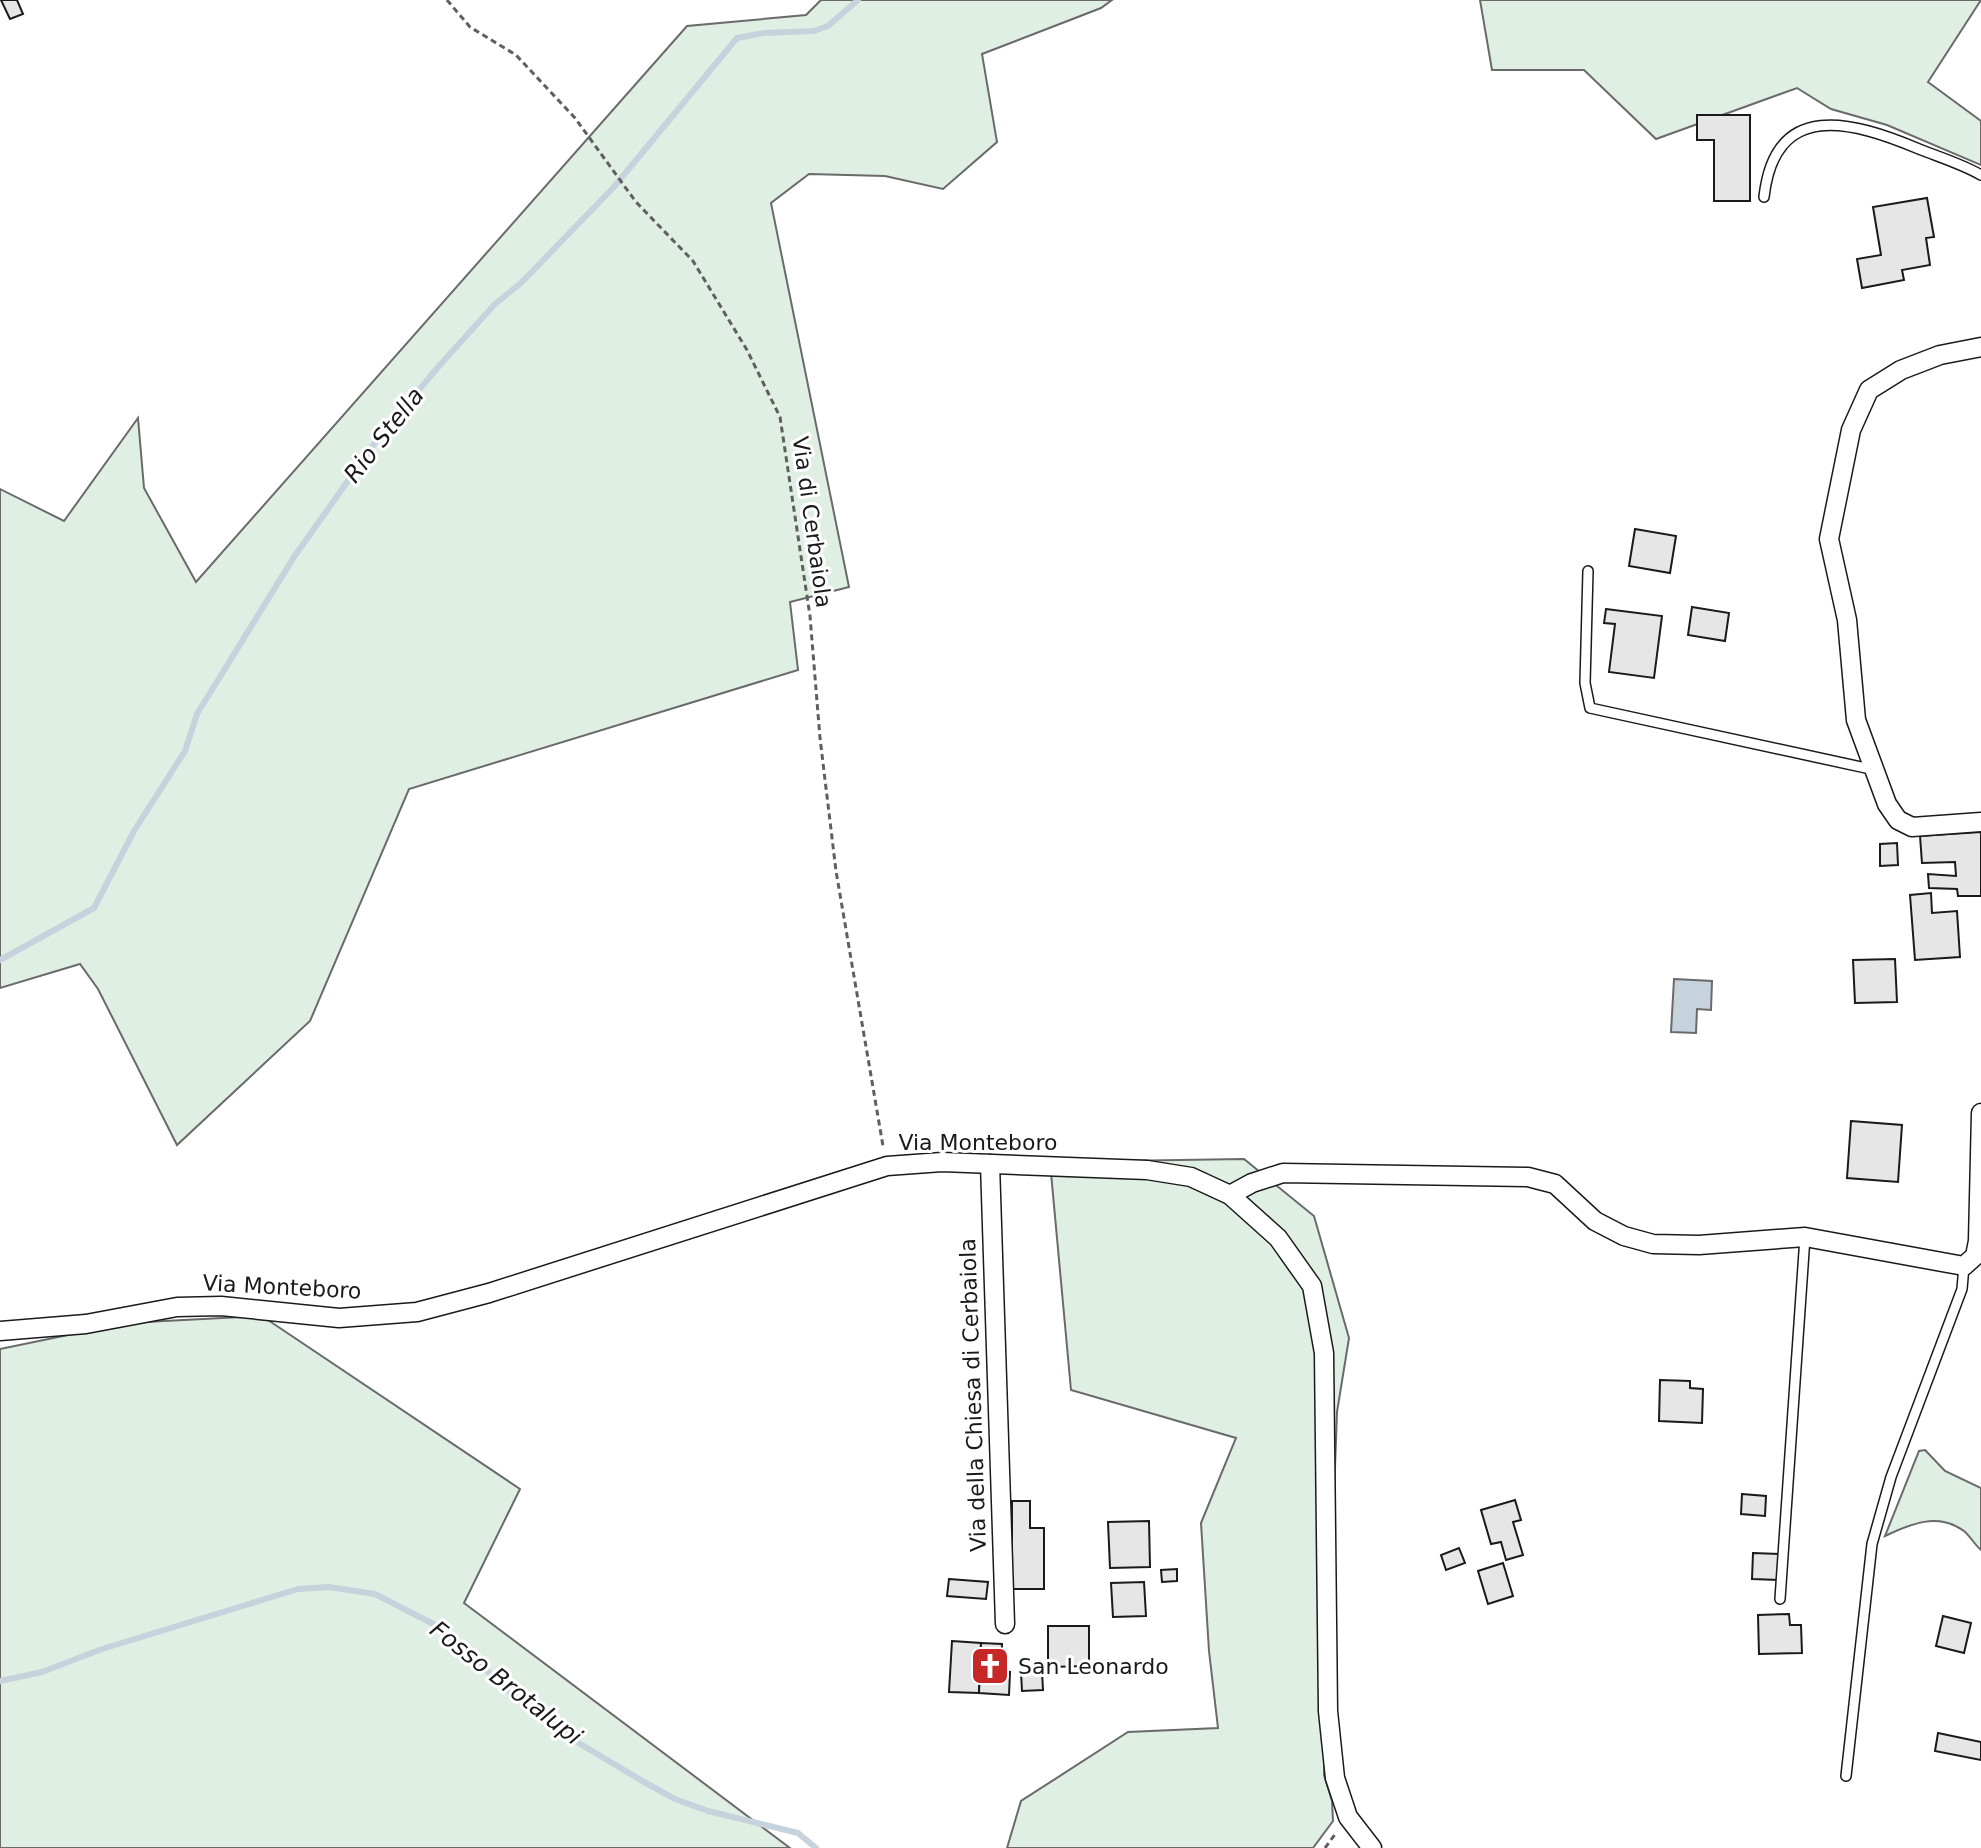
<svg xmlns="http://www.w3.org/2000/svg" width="1981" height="1848" viewBox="0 0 1981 1848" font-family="'DejaVu Sans',sans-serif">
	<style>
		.green { fill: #e0efe3; stroke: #6a6a6a; stroke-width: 2 }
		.water { fill: #c6d2dc; stroke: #6a6a6a; stroke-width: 2 }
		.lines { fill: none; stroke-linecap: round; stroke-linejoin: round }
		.stream { stroke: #c6d2dc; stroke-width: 6 }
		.building { fill: #e6e6e6; stroke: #1a1a1a; stroke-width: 2 }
		.service-casing { stroke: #1a1a1a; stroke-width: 12 }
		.minor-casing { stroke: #1a1a1a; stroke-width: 21 }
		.path { stroke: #5f5f5f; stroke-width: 3; stroke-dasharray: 6 4; stroke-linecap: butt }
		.service { stroke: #fff; stroke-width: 9 }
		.minor { stroke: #fff; stroke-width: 18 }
		.labels { text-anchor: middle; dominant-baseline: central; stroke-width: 6; stroke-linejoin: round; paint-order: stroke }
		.street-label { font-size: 22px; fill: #1a1a1a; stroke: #fff }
		.poi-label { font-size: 22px; fill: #1a1a1a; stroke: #fff; text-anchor: start }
		.water-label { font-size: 24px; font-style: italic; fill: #1a1a1a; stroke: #fff }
	</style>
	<rect width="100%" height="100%" fill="#fff"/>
	<g class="green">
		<path d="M 821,0 L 1112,0 L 1101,8 L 982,54 L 997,142 L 943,189 L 885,176 L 809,174 L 771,203 L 849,587 L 790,602 L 798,670 L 409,789 L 310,1021 L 177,1145 L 98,989 L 80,964 L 0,988 L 0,489 L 64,521 L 138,418 L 144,488 L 196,582 L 687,26 L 806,15 Z"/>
		<path d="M 1480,0 L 1981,0 L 1928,82 L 1981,121 L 1981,165 L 1887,125 L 1831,109 L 1797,88 L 1656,139 L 1584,70 L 1492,70 Z"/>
		<path d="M 1244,1159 L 1314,1216 L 1349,1338 L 1337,1412 L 1324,1775 L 1332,1801 L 1333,1821 L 1313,1848 L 1007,1848 L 1021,1801 L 1128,1732 L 1218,1728 L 1209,1651 L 1201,1523 L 1236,1438 L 1071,1390 L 1050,1162 Z"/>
		<path d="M 262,1316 L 520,1489 L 464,1603 L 790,1848 L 0,1848 L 0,1349 L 126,1323 Z"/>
		<path d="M 1925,1450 L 1945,1471 L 1981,1488 L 1981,1550 C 1975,1545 1970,1536 1964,1531 C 1938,1512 1910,1524 1885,1536 L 1919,1451 Z"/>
	</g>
	<path class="water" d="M 1674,979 L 1712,981 L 1711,1010 L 1697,1009 L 1696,1033 L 1671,1032 Z"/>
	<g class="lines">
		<g class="stream">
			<path d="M 0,960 L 94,908 L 134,831 L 185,751 L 197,714 L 294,557 L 374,444 L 439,366 L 495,304 L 521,283 L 613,188 L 737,38 L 764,33 L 814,31 L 828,26 L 858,0"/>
			<path d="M 0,1681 L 42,1672 L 102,1649 L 298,1589 L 329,1587 L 375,1594 L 441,1628 L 517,1699 L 557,1730 L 644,1782 L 675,1799 L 708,1811 L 798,1833 L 816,1848"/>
		</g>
	</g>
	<g class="building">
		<path d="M 1,0 L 17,0 L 23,14 L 10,19 Z"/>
		<path d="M 1697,115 L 1750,115 L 1750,201 L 1714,201 L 1714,140 L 1697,140 Z"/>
		<path d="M 1927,198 L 1934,237 L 1926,238 L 1930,265 L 1902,270 L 1904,280 L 1862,288 L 1857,259 L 1881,255 L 1873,207 Z"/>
		<path d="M 1635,529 L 1676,536 L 1670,573 L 1629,566 Z"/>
		<path d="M 1692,607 L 1729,613 L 1725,641 L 1688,635 Z"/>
		<path d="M 1606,609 L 1662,616 L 1654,678 L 1609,672 L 1615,624 L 1604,623 Z"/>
		<path d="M 1981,832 L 1981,896 L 1958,896 L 1957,889 L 1929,888 L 1928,874 L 1956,876 L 1955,862 L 1922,863 L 1920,836 Z"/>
		<path d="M 1897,843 L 1898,865 L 1880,866 L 1880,844 Z"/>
		<path d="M 1931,893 L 1932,913 L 1957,911 L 1960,957 L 1915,960 L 1910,895 Z"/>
		<path d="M 1895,959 L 1897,1002 L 1855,1003 L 1853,960 Z"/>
		<path d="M 1851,1121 L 1902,1125 L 1898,1182 L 1847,1178 Z"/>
		<path d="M 1660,1380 L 1690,1381 L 1690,1388 L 1703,1389 L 1702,1423 L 1659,1421 Z"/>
		<path d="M 1742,1494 L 1766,1496 L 1765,1516 L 1741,1514 Z"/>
		<path d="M 1515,1500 L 1521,1520 L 1513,1522 L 1523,1555 L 1506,1560 L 1501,1542 L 1491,1544 L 1481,1510 Z"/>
		<path d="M 1012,1501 L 1030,1501 L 1030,1528 L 1044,1528 L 1044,1589 L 1012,1589 Z"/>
		<path d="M 1149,1521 L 1150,1567 L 1110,1568 L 1108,1522 Z"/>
		<path d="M 1459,1548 L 1465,1563 L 1446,1570 L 1441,1555 Z"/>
		<path d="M 1753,1553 L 1780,1554 L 1779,1580 L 1752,1579 Z"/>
		<path d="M 1503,1563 L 1513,1596 L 1488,1604 L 1478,1571 Z"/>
		<path d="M 1177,1569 L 1177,1581 L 1162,1582 L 1161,1570 Z"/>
		<path d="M 949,1579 L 988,1582 L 986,1599 L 947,1596 Z"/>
		<path d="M 1144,1582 L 1146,1616 L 1113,1617 L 1111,1583 Z"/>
		<path d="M 1789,1614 L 1790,1625 L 1801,1625 L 1802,1653 L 1759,1654 L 1758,1615 Z"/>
		<path d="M 1943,1616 L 1971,1623 L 1964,1653 L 1936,1646 Z"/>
		<path d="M 1048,1626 L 1089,1626 L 1089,1666 L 1048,1667 Z"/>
		<path d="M 952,1641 L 981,1643 L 979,1693 L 949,1692 Z"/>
		<path d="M 981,1643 L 1002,1644 L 1001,1671 L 1010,1672 L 1009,1695 L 979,1693 Z"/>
		<path d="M 1042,1672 L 1043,1690 L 1022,1691 L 1021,1673 Z"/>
		<path d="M 1938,1733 L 1981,1742 L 1981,1760 L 1935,1751 Z"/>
	</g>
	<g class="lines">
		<defs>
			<g id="service">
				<path d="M 1764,197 C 1775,99 1852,121 1919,149 C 1939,157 1962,164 1981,175"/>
				<path d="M 1588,571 L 1585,683 L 1590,708 L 1875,770"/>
				<path d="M 1780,1599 L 1805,1237"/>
				<path d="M 1846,1776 L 1872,1544 L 1891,1477 L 1962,1289 L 1964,1266"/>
			</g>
			<g id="minor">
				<path d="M 1981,347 L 1940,355 L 1901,370 L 1869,390 L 1851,430 L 1829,539 L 1847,620 L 1856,720 L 1887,804 L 1898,820 L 1912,827 L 1981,822"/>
				<path d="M 990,1164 L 1005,1624"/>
				<path d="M 1230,1195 L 1252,1183 L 1283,1173 L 1528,1177 L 1555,1184 L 1595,1221 L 1624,1236 L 1653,1244 L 1699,1245 L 1805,1237 L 1964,1266 L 1975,1256 L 1978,1241 L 1981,1113"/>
				<path d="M 0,1331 L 86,1324 L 177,1307 L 221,1306 L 339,1318 L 417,1312 L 489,1293 L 887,1166 L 942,1162 L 1147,1170 L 1191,1177 L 1230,1195 L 1278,1238 L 1312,1286 L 1324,1353 L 1328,1711 L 1335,1778 L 1348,1817 L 1372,1848"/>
			</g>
		</defs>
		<use href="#service" class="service-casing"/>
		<use href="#minor" class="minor-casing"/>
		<g class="path">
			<path d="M 447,0 L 470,27 L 516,55 L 575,118 L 636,202 L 693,261 L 747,350 L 780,417 L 810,616 L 820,738 L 836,871 L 883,1146"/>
			<path d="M 1325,1848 L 1336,1833"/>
		</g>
		<use href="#service" class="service"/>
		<use href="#minor" class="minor"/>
	</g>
	<defs>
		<symbol id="church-square" viewBox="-11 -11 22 22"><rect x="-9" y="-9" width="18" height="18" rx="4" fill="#c62828" stroke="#fff"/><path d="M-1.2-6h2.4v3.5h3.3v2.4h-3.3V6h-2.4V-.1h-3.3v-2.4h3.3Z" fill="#fff"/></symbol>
	</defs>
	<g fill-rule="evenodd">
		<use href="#church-square" x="968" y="1644" width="44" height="44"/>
	</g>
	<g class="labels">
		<g class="street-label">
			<text transform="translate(812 522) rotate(82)">Via di Cerbaiola</text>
			<text x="978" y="1142">Via Monteboro</text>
			<text transform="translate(282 1287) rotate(3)">Via Monteboro</text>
			<text transform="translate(973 1395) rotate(-92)">Via della Chiesa di Cerbaiola</text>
		</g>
		<g class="poi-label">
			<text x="1018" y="1666">San Leonardo</text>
		</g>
		<g class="water-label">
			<text transform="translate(384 435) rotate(-52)">Rio Stella</text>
			<text transform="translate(506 1683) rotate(38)">Fosso Brotalupi</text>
		</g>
	</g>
</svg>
